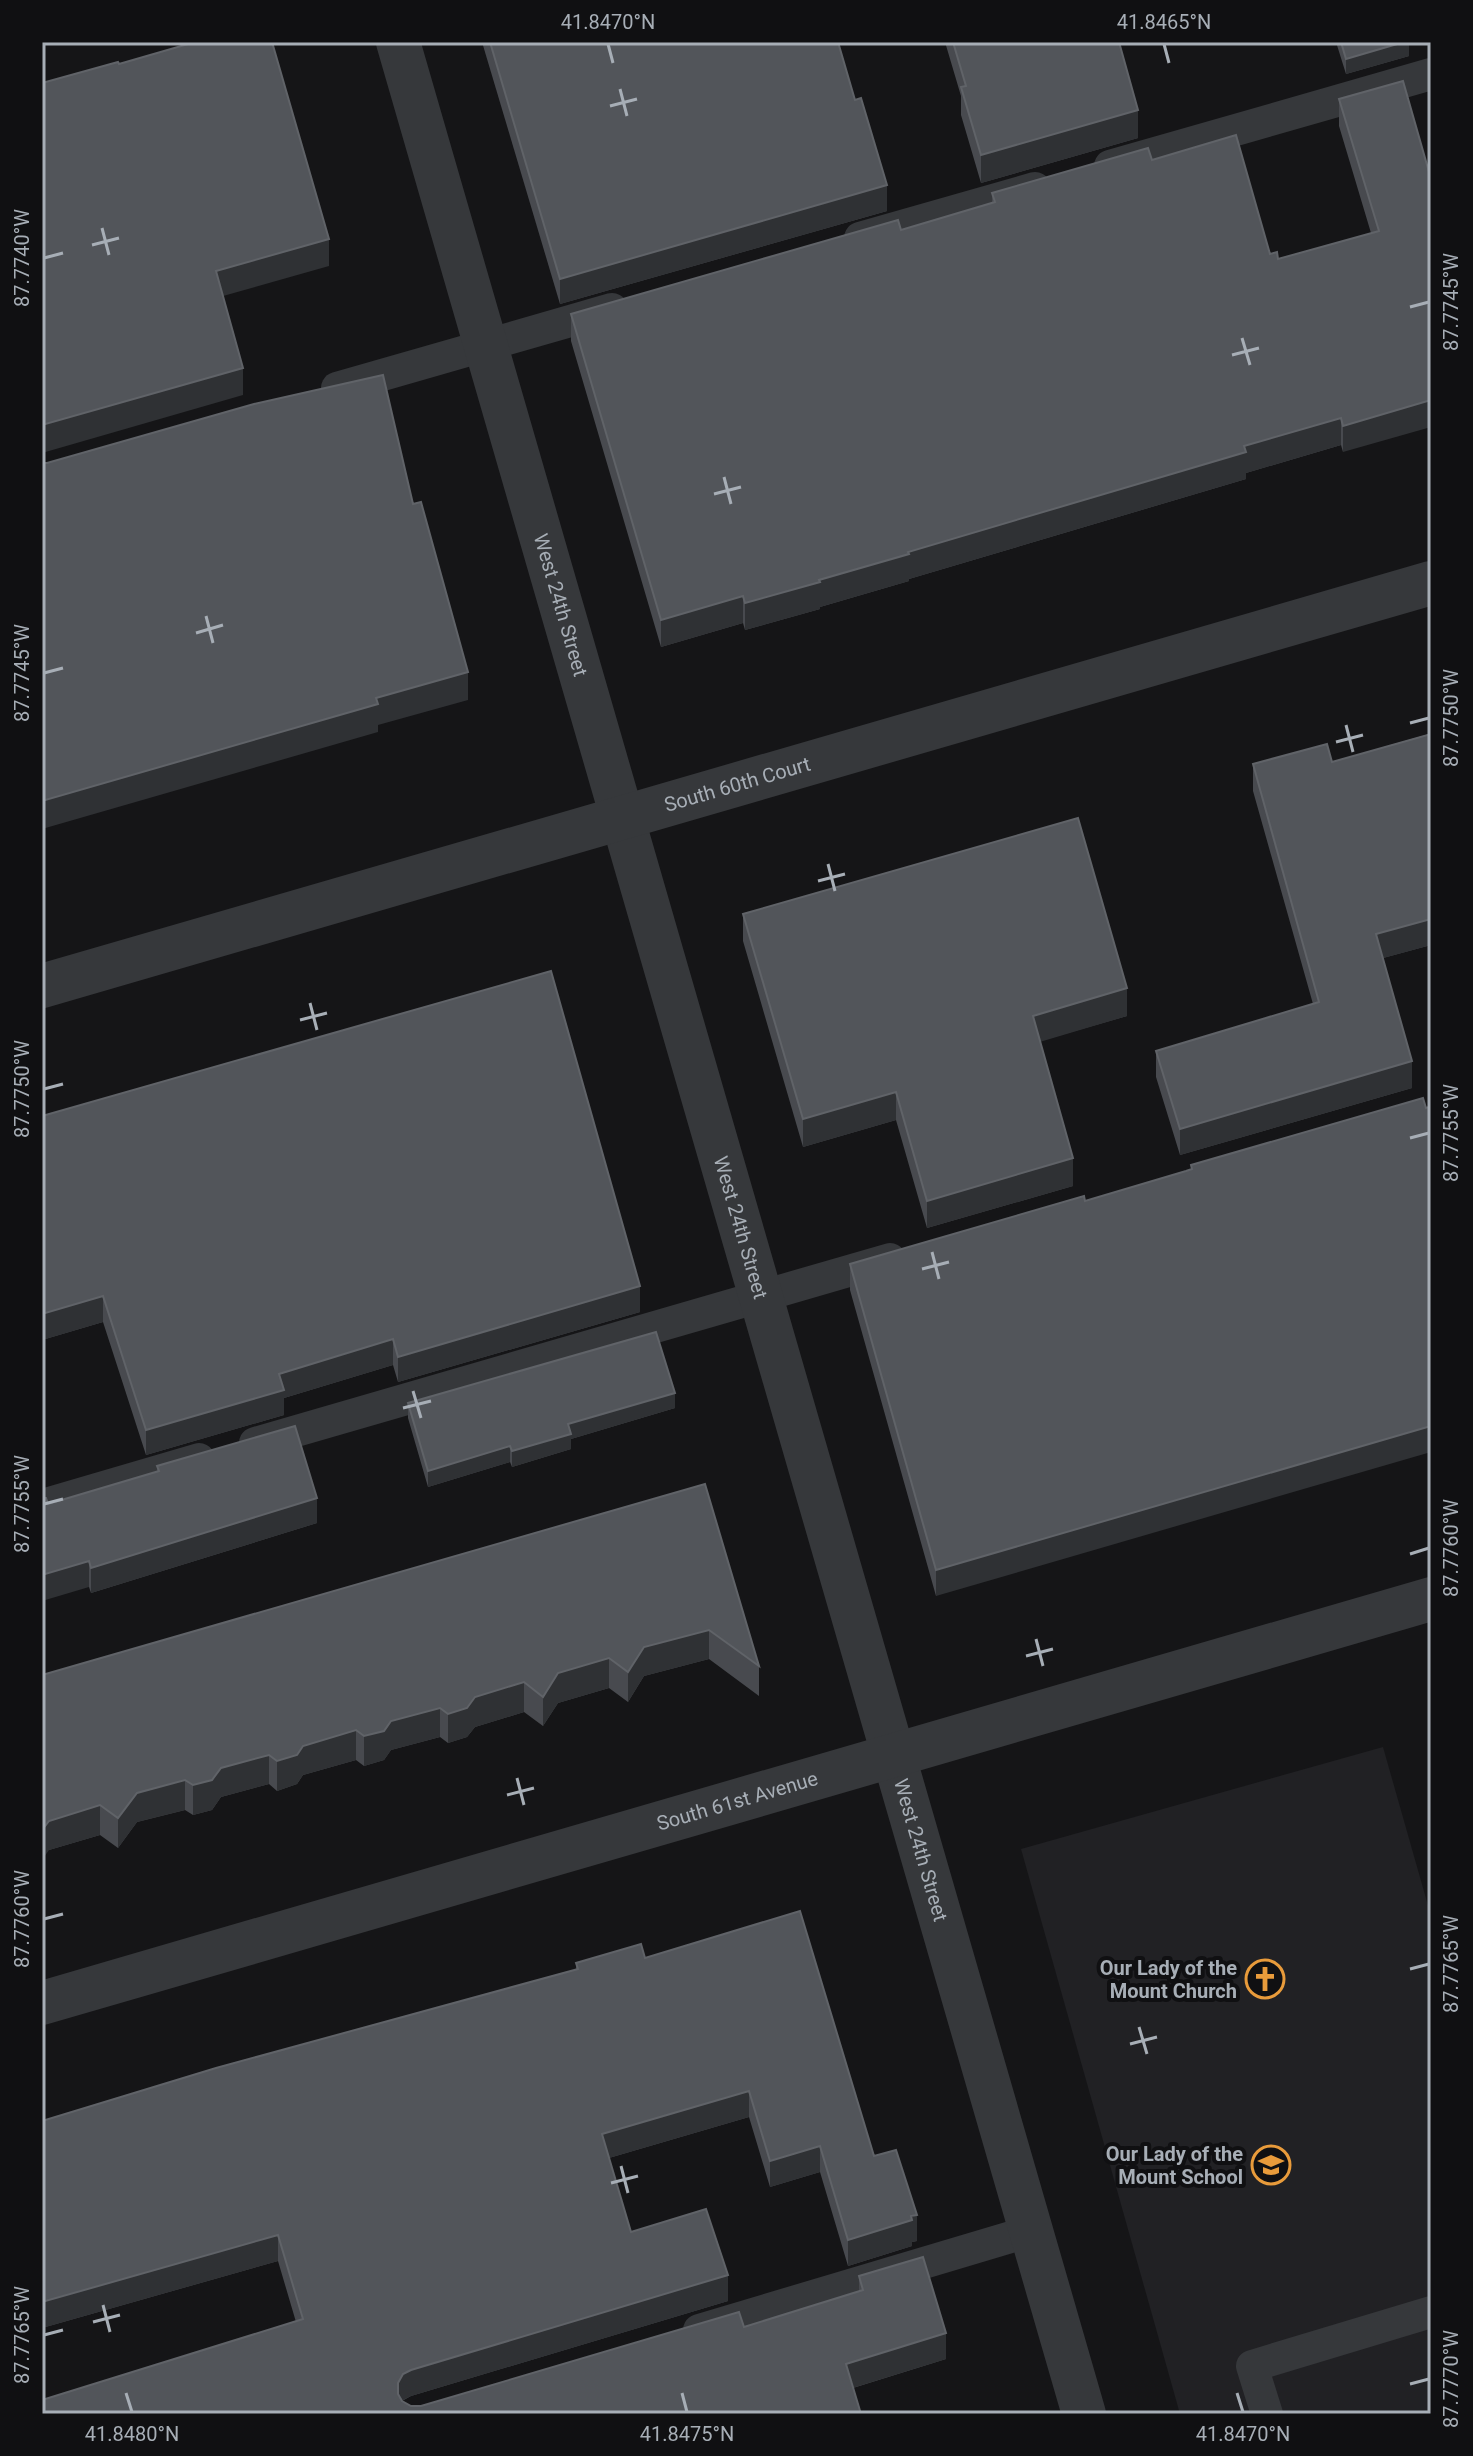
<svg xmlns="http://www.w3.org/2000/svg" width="1473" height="2456" viewBox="0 0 1473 2456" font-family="Roboto,sans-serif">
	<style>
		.built { fill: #212124 }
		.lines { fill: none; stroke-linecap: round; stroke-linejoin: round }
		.lane { stroke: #36383b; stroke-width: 32 }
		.street { stroke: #36383b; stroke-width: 44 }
		.wall { fill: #484a4f }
		.shaded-wall { fill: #2f3134 }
		.building { fill: #52555a; stroke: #606368; stroke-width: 2 }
		.ticks { fill: none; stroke: #a7aeb6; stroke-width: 3 }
		.labels { text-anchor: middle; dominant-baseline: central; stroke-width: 8; stroke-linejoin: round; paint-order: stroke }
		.street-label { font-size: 20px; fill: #a7aeb6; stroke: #101012 }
		.poi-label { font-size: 20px; font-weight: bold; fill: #a7aeb6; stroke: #101012; text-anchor: end }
		.neatline { fill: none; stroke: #a7aeb6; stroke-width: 3 }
		.ticks-label { font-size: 20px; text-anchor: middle; fill: #a7aeb6 }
	</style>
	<rect width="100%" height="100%" fill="#151517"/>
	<path class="built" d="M 1383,1747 L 1431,1916 L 1431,2414 L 1180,2414 L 1021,1849 Z"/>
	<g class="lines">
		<g class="lane">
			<path d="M 1110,166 L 1431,74"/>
			<path d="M 860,238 L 1035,188"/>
			<path d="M 337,388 L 612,309"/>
			<path d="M 255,1443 L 890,1259"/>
			<path d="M 42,1505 L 199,1459"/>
			<path d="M 699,2330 L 1031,2231"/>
			<path d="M 1267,2414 L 1252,2366 L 1431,2312"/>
		</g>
		<g class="street">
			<path id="s1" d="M 398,42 L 1084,2414"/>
			<path id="s2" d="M 42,986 L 1431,583"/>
			<path id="s3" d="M 42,2003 L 1431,1599"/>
		</g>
	</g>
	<g class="wall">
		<path d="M 482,42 L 838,42 L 887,211 L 560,304 Z"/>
		<path d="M 945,42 L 1119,42 L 1138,138 L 981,183 L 961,115 L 961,96 Z"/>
		<path d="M 1336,42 L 1409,42 L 1409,56 L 1346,74 Z"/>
		<path d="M 1403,81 L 1343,452 L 1341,445 L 1246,473 L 1246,479 L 909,579 L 909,581 L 820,607 L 820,609 L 745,630 L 743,623 L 661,647 L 571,341 L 571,314 L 901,230 L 992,203 L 992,193 L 1152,160 L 1270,254 L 1278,259 L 1371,233 L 1339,126 L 1339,99 Z"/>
		<path d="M 1431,718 L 1431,945 L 1383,958 L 1412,1088 L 1180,1155 L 1156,1077 L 1156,1051 L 1313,1004 L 1253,791 L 1253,764 L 1332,762 L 1429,734 L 1429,719 Z"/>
		<path d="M 743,914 L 1127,1016 L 1040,1041 L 1073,1186 L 927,1228 L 896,1120 L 803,1147 L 743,941 Z"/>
		<path d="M 1423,1098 L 936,1596 L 850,1290 L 850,1264 L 1085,1201 L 1186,1171 L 1191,1169 L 1191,1165 Z"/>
		<path d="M 42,1116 L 640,1312 L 398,1382 L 393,1365 L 284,1398 L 284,1415 L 146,1455 L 103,1322 L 42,1340 Z"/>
		<path d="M 408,1403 L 675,1408 L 571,1439 L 571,1449 L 512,1467 L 510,1462 L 428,1487 L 408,1418 Z"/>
		<path d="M 157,1466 L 317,1523 L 91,1593 L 89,1587 L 48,1504 L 157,1472 Z"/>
		<path d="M 705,1484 L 759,1666 L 759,1696 L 709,1659 L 644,1676 L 628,1702 L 609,1688 L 558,1703 L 543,1726 L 524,1712 L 475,1727 L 467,1737 L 448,1743 L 440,1737 L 391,1750 L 384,1760 L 364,1766 L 356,1760 L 303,1775 L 297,1784 L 277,1791 L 269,1784 L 221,1797 L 212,1810 L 193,1815 L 185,1810 L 137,1822 L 118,1848 L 100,1835 L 49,1850 L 42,1675 Z"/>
		<path d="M 645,1958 L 874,2156 L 917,2241 L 912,2242 L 912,2246 L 848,2266 L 820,2172 L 770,2187 L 749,2117 L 609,2158 L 631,2232 L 728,2301 L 411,2396 L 402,2401 L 411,2406 L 421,2406 L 744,2327 L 859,2291 L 859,2276 L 946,2359 L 853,2388 L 861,2414 L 42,2414 L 296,2322 L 278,2261 L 42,2328 L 42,2121 L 576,1970 L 576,1963 Z"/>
	</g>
	<g class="shaded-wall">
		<path d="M 1404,42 L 1409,42 L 1409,56 L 1346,74 L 1346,59 Z"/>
		<path d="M 1138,110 L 1138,138 L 981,183 L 981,155 Z"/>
		<path d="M 887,185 L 887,211 L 560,304 L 560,279 Z"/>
		<path d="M 329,239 L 329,266 L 216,298 L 216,271 Z"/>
		<path d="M 243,368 L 243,395 L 42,453 L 42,425 Z"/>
		<path d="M 1431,400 L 1431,427 L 1343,452 L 1343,426 Z"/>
		<path d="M 1341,418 L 1341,445 L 1246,473 L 1246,479 L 909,579 L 909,581 L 820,607 L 820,609 L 745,630 L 745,603 L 1244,446 Z"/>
		<path d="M 743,596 L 743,623 L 661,647 L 661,620 Z"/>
		<path d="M 468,672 L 468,700 L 378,725 L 378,732 L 42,829 L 42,801 L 376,698 Z"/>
		<path d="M 1431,919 L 1431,945 L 1376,960 L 1376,934 Z"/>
		<path d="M 1127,988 L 1127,1016 L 1033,1044 L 1033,1016 Z"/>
		<path d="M 1412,1061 L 1412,1088 L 1180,1155 L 1180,1129 Z"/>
		<path d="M 896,1092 L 896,1120 L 803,1147 L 803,1119 Z"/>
		<path d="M 1073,1158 L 1073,1186 L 927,1228 L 927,1201 Z"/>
		<path d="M 640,1286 L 640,1312 L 398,1382 L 398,1357 Z"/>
		<path d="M 103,1296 L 103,1322 L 42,1340 L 42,1314 Z"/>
		<path d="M 393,1339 L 393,1365 L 284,1398 L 284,1415 L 146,1455 L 146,1430 L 279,1374 Z"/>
		<path d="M 675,1393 L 675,1408 L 571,1439 L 571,1449 L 512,1467 L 512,1451 L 568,1424 Z"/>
		<path d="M 1431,1426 L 1431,1452 L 936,1596 L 936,1570 Z"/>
		<path d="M 510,1446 L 510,1462 L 428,1487 L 428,1471 Z"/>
		<path d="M 317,1498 L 317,1523 L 91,1593 L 91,1568 Z"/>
		<path d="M 89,1561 L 89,1587 L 42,1601 L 42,1575 Z"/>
		<path d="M 709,1630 L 709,1659 L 644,1676 L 628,1702 L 628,1672 L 644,1647 Z"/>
		<path d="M 609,1658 L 609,1688 L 558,1703 L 543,1726 L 543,1697 L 558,1673 Z"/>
		<path d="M 524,1682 L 524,1712 L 475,1727 L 467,1737 L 448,1743 L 448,1714 L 475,1697 Z"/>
		<path d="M 440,1708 L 440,1737 L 391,1750 L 384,1760 L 364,1766 L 364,1736 L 391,1721 Z"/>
		<path d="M 356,1730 L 356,1760 L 303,1775 L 297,1784 L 277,1791 L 277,1761 L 303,1746 Z"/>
		<path d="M 269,1755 L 269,1784 L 221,1797 L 212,1810 L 193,1815 L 193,1785 L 221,1768 Z"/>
		<path d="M 185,1780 L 185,1810 L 137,1822 L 118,1848 L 118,1818 L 137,1793 Z"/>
		<path d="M 100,1805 L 100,1835 L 49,1850 L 42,1860 L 42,1830 L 49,1821 Z"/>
		<path d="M 749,2091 L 749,2117 L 602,2160 L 602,2134 Z"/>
		<path d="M 820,2146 L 820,2172 L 770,2187 L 770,2161 Z"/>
		<path d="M 917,2215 L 917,2241 L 912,2242 L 912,2246 L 848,2266 L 848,2240 Z"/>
		<path d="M 278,2235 L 278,2261 L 42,2328 L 42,2302 Z"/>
		<path d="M 728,2275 L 728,2301 L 411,2396 L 403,2400 L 398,2409 L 398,2383 L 403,2374 L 411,2370 Z"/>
		<path d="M 946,2333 L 946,2359 L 846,2390 L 846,2364 Z"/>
	</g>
	<g class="building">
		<path d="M 195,42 L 272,42 L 329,239 L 216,271 L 243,368 L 42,425 L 42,83 L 118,62 L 119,64 Z"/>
		<path d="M 490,42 L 838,42 L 855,100 L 861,98 L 887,185 L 560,279 Z"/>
		<path d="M 953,42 L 1119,42 L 1138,110 L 981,155 L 961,87 L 966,86 Z"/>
		<path d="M 1341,42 L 1404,42 L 1346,59 Z"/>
		<path d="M 1403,81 L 1431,179 L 1431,400 L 1343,426 L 1341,418 L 1244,446 L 1246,452 L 908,552 L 909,554 L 819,580 L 820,582 L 745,603 L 743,596 L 661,620 L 571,314 L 898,220 L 901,230 L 995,202 L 992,193 L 1148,148 L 1152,160 L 1236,135 L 1270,254 L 1277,252 L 1278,259 L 1379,231 L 1339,99 Z"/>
		<path d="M 383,375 L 413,504 L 421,502 L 468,672 L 376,698 L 378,704 L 42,801 L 42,463 L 47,463 L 254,404 Z"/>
		<path d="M 1431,734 L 1431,919 L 1376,934 L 1412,1061 L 1180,1129 L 1156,1051 L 1319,1002 L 1253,764 L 1327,744 L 1332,762 Z"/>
		<path d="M 1078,818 L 1127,988 L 1033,1016 L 1073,1158 L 927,1201 L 896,1092 L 803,1119 L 743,914 Z"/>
		<path d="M 551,971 L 640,1286 L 398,1357 L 393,1339 L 279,1374 L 284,1390 L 146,1430 L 103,1296 L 42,1314 L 42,1116 Z"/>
		<path d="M 1423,1098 L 1426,1108 L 1429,1107 L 1431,1115 L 1431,1426 L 936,1570 L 850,1264 L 1084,1196 L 1085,1201 L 1186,1171 L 1192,1169 L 1191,1165 Z"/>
		<path d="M 656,1332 L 675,1393 L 568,1424 L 571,1434 L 512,1451 L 510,1446 L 428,1471 L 408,1403 Z"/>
		<path d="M 295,1426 L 317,1498 L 91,1568 L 89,1561 L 42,1575 L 42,1498 L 46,1498 L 48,1504 L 159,1471 L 157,1466 Z"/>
		<path d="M 705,1484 L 759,1666 L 709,1630 L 644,1647 L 628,1672 L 609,1658 L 558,1673 L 543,1697 L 524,1682 L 475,1697 L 467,1708 L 448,1714 L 440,1708 L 391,1721 L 384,1731 L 364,1736 L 356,1730 L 303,1746 L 297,1755 L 277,1761 L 269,1755 L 221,1768 L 212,1780 L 193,1785 L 185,1780 L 137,1793 L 118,1818 L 100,1805 L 49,1821 L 42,1830 L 42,1675 Z"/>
		<path d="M 800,1911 L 874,2156 L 896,2150 L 917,2215 L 911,2216 L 912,2220 L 848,2240 L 820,2146 L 770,2161 L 749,2091 L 602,2134 L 631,2232 L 706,2209 L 728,2275 L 411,2370 L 403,2374 L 398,2383 L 398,2394 L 402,2401 L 411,2406 L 421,2406 L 739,2312 L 744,2327 L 863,2290 L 859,2276 L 923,2257 L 946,2333 L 846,2364 L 861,2414 L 42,2414 L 42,2400 L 303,2319 L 278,2235 L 42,2302 L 42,2121 L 216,2068 L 578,1969 L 576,1963 L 641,1944 L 645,1958 Z"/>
	</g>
	<path class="ticks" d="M 608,44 L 613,63M 1164,44 L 1169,63M 620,89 L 627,116M 610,106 L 637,99M 102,228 L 109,255M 92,245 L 119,238M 44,258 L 63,253M 1410,307 L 1429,302M 1242,338 L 1250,365M 1232,355 L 1259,348M 724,477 L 731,504M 714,494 L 741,487M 206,616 L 213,643M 196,633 L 223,625M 44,673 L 63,668M 1410,723 L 1429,718M 1346,725 L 1353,752M 1336,742 L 1363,735M 828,864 L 835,891M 818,881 L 845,874M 310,1003 L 317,1030M 300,1020 L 327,1013M 44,1089 L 63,1084M 1410,1138 L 1429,1133M 932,1252 L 939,1279M 922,1269 L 949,1262M 413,1391 L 421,1418M 403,1408 L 431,1401M 44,1504 L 63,1499M 1410,1554 L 1429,1548M 1036,1639 L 1043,1666M 1026,1656 L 1053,1649M 517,1778 L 524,1805M 507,1795 L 534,1788M 44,1919 L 63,1914M 1410,1969 L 1429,1964M 1139,2027 L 1147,2054M 1130,2044 L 1157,2037M 621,2166 L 628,2193M 611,2183 L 638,2176M 103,2305 L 110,2332M 93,2322 L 120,2315M 44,2335 L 63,2330M 1410,2384 L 1429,2379M 126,2393 L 132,2412M 682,2393 L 687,2412M 1237,2393 L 1243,2412"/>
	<defs>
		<symbol id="church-ring" viewBox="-11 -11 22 22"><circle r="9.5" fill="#101012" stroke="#e89b3b" stroke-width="1.5"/><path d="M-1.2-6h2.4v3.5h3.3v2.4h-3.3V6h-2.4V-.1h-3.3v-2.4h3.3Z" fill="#e89b3b"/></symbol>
		<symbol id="school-ring" viewBox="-11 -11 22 22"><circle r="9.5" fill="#101012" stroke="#e89b3b" stroke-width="1.5"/><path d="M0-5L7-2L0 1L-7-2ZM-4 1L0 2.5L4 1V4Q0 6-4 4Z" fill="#e89b3b"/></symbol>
	</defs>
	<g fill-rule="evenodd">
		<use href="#church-ring" x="1243" y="1957" width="44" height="44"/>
		<use href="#school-ring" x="1249" y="2143" width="44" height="44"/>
	</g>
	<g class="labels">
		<g class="street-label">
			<text stroke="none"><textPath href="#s1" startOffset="586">West 24th Street</textPath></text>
			<text stroke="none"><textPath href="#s2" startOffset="724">South 60th Court</textPath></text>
			<text stroke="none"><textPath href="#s1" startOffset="1234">West 24th Street</textPath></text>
			<text stroke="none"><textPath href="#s3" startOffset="724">South 61st Avenue</textPath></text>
			<text stroke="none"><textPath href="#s1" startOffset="1882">West 24th Street</textPath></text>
		</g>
		<g class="poi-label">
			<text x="1237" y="1968">Our Lady of the<tspan x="1237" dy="23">Mount Church</tspan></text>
			<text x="1243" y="2154">Our Lady of the<tspan x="1243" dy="23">Mount School</tspan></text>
		</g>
	</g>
	<rect width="1473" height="2456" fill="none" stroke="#101012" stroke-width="88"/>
	<rect x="44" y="44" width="1385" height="2368" class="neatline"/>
	<g class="ticks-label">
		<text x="608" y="29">41.8470°N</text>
		<text x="1164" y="29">41.8465°N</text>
		<text transform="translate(22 258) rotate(-90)" y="7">87.7740°W</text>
		<text transform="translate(1451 302) rotate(-90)" y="7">87.7745°W</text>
		<text transform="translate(22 673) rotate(-90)" y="7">87.7745°W</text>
		<text transform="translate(1451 718) rotate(-90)" y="7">87.7750°W</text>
		<text transform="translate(22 1089) rotate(-90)" y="7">87.7750°W</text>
		<text transform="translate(1451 1133) rotate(-90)" y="7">87.7755°W</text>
		<text transform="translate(22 1504) rotate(-90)" y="7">87.7755°W</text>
		<text transform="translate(1451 1548) rotate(-90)" y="7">87.7760°W</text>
		<text transform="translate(22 1919) rotate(-90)" y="7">87.7760°W</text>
		<text transform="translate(1451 1964) rotate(-90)" y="7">87.7765°W</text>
		<text transform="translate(22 2335) rotate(-90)" y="7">87.7765°W</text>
		<text transform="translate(1451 2379) rotate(-90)" y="7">87.7770°W</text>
		<text x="132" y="2441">41.8480°N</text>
		<text x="687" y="2441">41.8475°N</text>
		<text x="1243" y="2441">41.8470°N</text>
	</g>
</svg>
